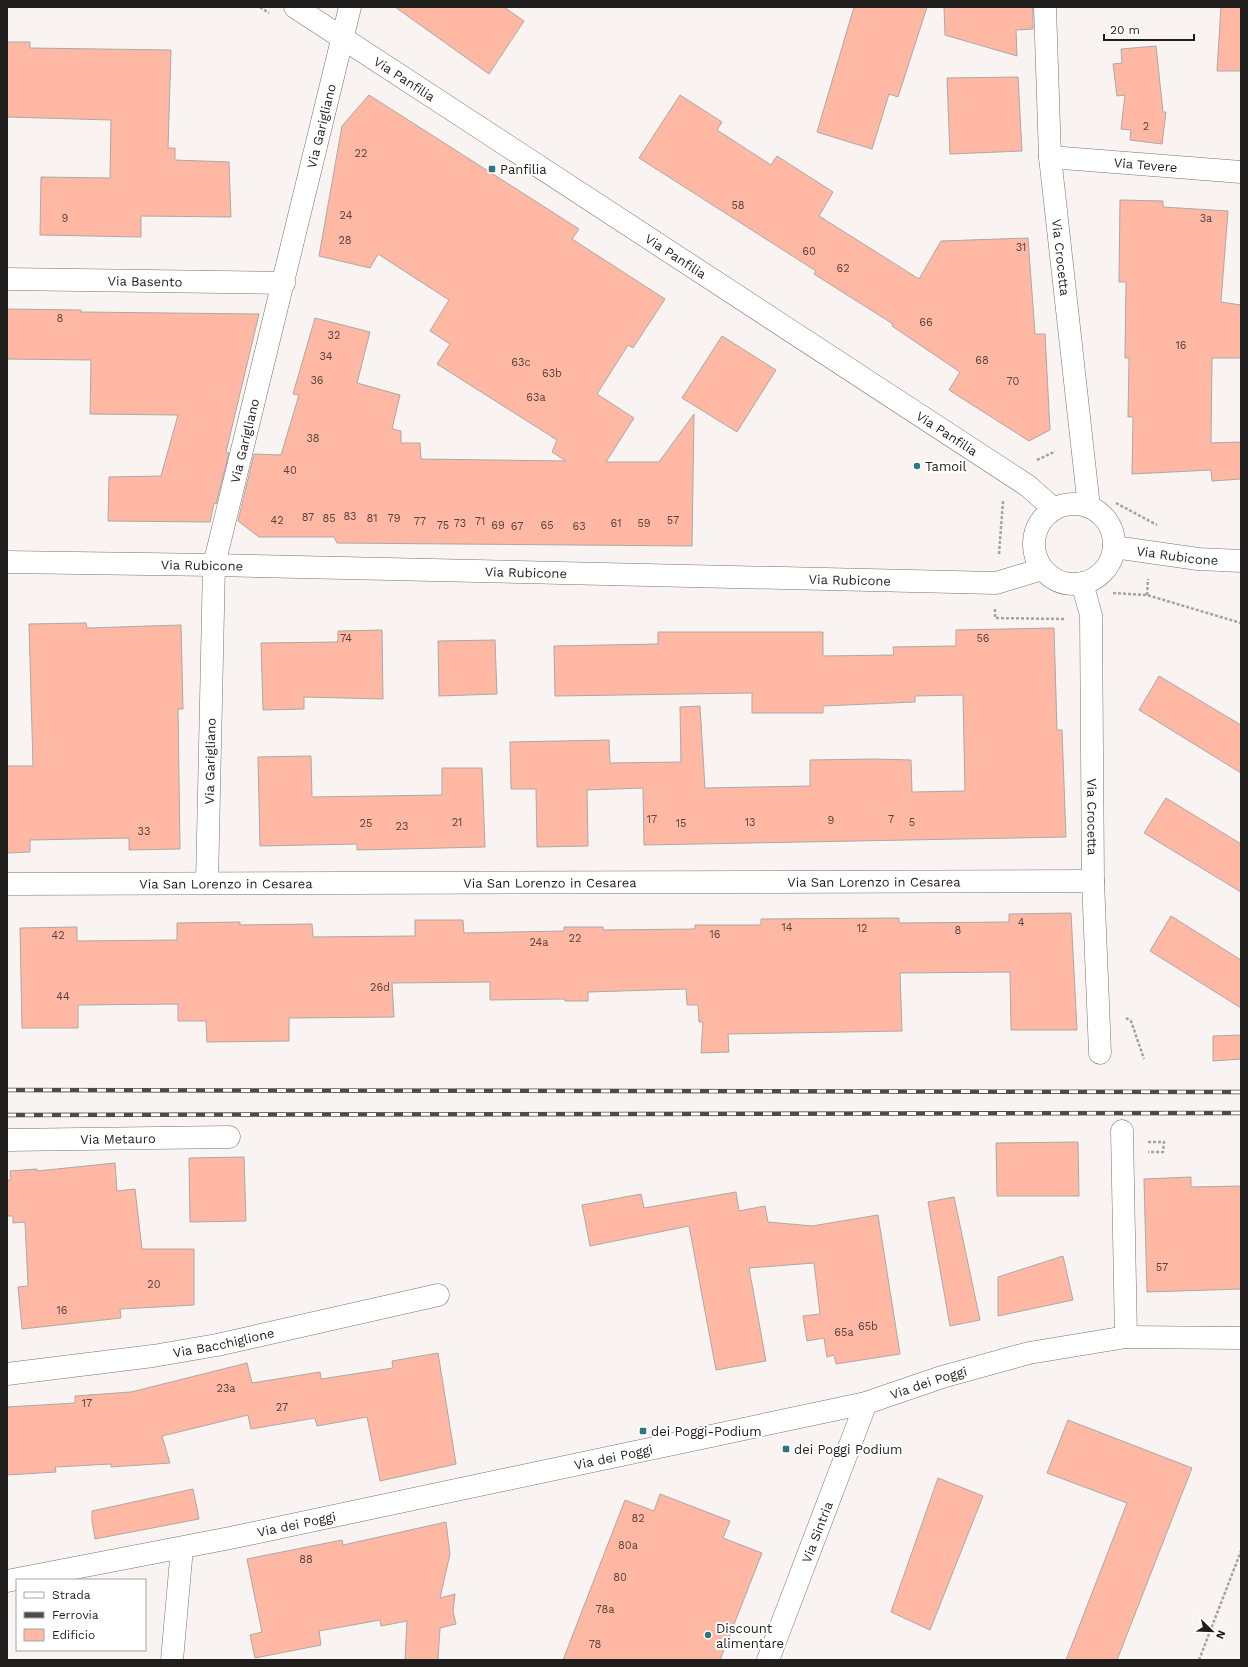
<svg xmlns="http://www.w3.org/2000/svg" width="1248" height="1667" viewBox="0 0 1248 1667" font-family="'Work Sans',sans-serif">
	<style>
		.building { fill: #feb8a3; stroke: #ada8a6 }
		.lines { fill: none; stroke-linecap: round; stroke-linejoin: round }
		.minor-casing { stroke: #787371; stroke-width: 23 }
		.path { stroke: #a6a2a0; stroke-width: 2.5; stroke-dasharray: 3 2; stroke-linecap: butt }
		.minor { stroke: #fff; stroke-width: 22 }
		.rail-casing { stroke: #4d4a49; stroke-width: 4.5 }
		.rail { stroke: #fff; stroke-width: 3; stroke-dasharray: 9; stroke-linecap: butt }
		.poi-dot { fill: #307584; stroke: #fff; stroke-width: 1.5 }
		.labels { text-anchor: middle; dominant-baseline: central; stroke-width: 4; stroke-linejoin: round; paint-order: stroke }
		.number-label { font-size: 11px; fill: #58443e }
		.street-label { font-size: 13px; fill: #201e1d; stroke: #fff }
		.poi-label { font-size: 13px; fill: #201e1d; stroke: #fff; text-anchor: start }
	</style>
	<rect width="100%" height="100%" fill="#f9f3f1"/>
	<g class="building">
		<path d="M 395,7 L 504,7 L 524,21 L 489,74 Z"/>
		<path d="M 854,7 L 927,7 L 898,97 L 889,94 L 872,149 L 817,132 Z"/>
		<path d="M 944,7 L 1033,7 L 1033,29 L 1016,30 L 1017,56 L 945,35 Z"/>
		<path d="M 1221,7 L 1241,7 L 1241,71 L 1217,71 Z"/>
		<path d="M 7,42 L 30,42 L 30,48 L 171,50 L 168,148 L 175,148 L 175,160 L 229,162 L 231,217 L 141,216 L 141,237 L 40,235 L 41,177 L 110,178 L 111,120 L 7,117 Z"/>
		<path d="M 1156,46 L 1163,112 L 1166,112 L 1162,144 L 1130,140 L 1131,130 L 1121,129 L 1125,95 L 1117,96 L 1113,64 L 1122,63 L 1121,49 Z"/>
		<path d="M 1018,77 L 1022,151 L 950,154 L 947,78 Z"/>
		<path d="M 369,95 L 579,229 L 572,239 L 665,299 L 633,348 L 628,345 L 597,394 L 634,418 L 606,462 L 659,462 L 694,414 L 692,546 L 337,543 L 334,537 L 259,537 L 238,521 L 254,454 L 281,455 L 299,395 L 293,394 L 315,318 L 370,332 L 357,383 L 400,395 L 392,429 L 401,431 L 401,443 L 420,443 L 421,459 L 566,461 L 552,452 L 557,440 L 437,364 L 450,344 L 430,331 L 449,300 L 378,254 L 370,268 L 319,256 L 342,126 Z"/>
		<path d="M 680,95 L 722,122 L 717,130 L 771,165 L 777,156 L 833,192 L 819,216 L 919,279 L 941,241 L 1028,238 L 1035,334 L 1045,334 L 1050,430 L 1029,441 L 949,390 L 960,372 L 892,326 L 893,324 L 814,274 L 816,271 L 639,158 Z"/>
		<path d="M 1120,200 L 1163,201 L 1163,207 L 1228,211 L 1221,302 L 1241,305 L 1241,358 L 1212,358 L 1211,443 L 1241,442 L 1241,479 L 1212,481 L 1211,470 L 1132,474 L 1133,417 L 1128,417 L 1129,358 L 1125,358 L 1126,282 L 1119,282 Z"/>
		<path d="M 7,309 L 81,310 L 81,312 L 259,314 L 226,452 L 229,453 L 216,504 L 214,503 L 210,522 L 108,521 L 109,477 L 161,476 L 178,415 L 90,414 L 91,360 L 7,359 Z"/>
		<path d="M 722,336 L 776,370 L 737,432 L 682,398 Z"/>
		<path d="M 86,623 L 87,628 L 181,625 L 183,709 L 178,709 L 180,849 L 129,850 L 129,838 L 30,840 L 30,852 L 7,853 L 7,766 L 33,766 L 29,624 Z"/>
		<path d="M 1054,628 L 1057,730 L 1062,730 L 1066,837 L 644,845 L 643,788 L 587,790 L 588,846 L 537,847 L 536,789 L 511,789 L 510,742 L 609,740 L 610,763 L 681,762 L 680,707 L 700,706 L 705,788 L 810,786 L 810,760 L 875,759 L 911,760 L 912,792 L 965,791 L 963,695 L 915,696 L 915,702 L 823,706 L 823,713 L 752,713 L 752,693 L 555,696 L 554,646 L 658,644 L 658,632 L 823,632 L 823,656 L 894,655 L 893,647 L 956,646 L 956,630 Z"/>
		<path d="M 382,630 L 383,699 L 304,697 L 304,709 L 263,710 L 261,643 L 338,642 L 338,631 Z"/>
		<path d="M 495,640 L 497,694 L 439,696 L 438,641 Z"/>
		<path d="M 1159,676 L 1241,725 L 1241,773 L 1139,710 Z"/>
		<path d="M 311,756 L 312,797 L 442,795 L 442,768 L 482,768 L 485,847 L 357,850 L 357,844 L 260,846 L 258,757 Z"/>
		<path d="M 1166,798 L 1241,844 L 1241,892 L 1144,833 Z"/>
		<path d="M 1071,913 L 1077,1030 L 1011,1030 L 1010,972 L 900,973 L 902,1031 L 728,1034 L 729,1052 L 701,1053 L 703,1022 L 699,1022 L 698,1005 L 687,1005 L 686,989 L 588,992 L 588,1001 L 565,1001 L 565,999 L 490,1000 L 490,982 L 392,983 L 394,1017 L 289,1018 L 289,1041 L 207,1042 L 206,1021 L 178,1021 L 178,1004 L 78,1005 L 78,1028 L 22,1028 L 20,928 L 77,927 L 77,941 L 177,940 L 177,923 L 240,922 L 240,925 L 312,924 L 313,937 L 415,936 L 415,920 L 463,920 L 464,933 L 564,931 L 564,927 L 603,927 L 603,930 L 695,929 L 695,925 L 761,925 L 761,919 L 899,918 L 899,923 L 1009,922 L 1009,914 Z"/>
		<path d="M 1171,916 L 1241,960 L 1241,1008 L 1150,951 Z"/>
		<path d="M 1241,1035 L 1241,1059 L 1213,1061 L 1213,1036 Z"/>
		<path d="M 1078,1142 L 1079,1196 L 997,1196 L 996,1143 Z"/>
		<path d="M 244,1157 L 246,1221 L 190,1222 L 189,1158 Z"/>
		<path d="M 115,1163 L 117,1191 L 135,1189 L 142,1249 L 194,1249 L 194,1305 L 120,1309 L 121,1318 L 22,1329 L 18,1287 L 28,1286 L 25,1222 L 13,1223 L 13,1216 L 7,1216 L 7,1180 L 11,1180 L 10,1171 L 37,1169 L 37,1171 Z"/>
		<path d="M 1191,1177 L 1191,1187 L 1241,1186 L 1241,1289 L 1147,1292 L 1144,1179 Z"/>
		<path d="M 736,1192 L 739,1211 L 765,1206 L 768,1222 L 812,1226 L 878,1215 L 900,1354 L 836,1364 L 834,1355 L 827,1357 L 824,1338 L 807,1341 L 803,1316 L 820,1314 L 814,1263 L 749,1268 L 766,1361 L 716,1370 L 689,1226 L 590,1246 L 582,1205 L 641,1194 L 644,1208 Z"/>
		<path d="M 954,1197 L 980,1320 L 950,1326 L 928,1202 Z"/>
		<path d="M 1063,1256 L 1073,1300 L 998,1316 L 998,1277 Z"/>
		<path d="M 438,1353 L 456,1464 L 380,1481 L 367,1417 L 317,1426 L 315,1418 L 251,1429 L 248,1415 L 162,1436 L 170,1463 L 111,1467 L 111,1464 L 55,1467 L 56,1472 L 7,1475 L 7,1407 L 75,1403 L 75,1396 L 131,1392 L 247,1363 L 252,1383 L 320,1372 L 321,1379 L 393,1368 L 392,1361 Z"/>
		<path d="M 1068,1420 L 1192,1468 L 1117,1660 L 1066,1660 L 1127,1503 L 1047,1473 Z"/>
		<path d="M 938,1478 L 983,1496 L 930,1630 L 891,1612 Z"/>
		<path d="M 193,1489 L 199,1519 L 95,1539 L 92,1521 L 92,1511 Z"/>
		<path d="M 660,1494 L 730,1521 L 723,1538 L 762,1553 L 720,1660 L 563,1660 L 625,1500 L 654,1511 Z"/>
		<path d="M 446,1522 L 450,1554 L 440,1598 L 455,1594 L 453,1611 L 456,1624 L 440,1628 L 438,1660 L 405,1660 L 407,1621 L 381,1626 L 380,1620 L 319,1631 L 321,1645 L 255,1658 L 250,1635 L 262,1632 L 247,1559 L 342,1540 L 343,1545 Z"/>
	</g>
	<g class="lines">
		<defs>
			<g id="minor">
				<path id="s1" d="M 295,7 L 1028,486 L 1054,509"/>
				<path id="s2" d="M 1045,7 L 1050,157 L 1089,507"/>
				<path id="s3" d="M 1050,157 L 1241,172"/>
				<path id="s4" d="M 7,279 L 284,283"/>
				<circle cx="1074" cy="544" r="40"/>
				<path id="s5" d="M 1114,547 L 1198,559 L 1241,561"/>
				<path id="s6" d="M 7,562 L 214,565 L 996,583 L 1042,569"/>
				<path id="s7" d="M 1082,583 L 1091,615 L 1093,881 L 1100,1053"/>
				<path id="s8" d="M 207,883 L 214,565 L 350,7"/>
				<path id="s9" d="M 7,884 L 1093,881"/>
				<path d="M 1122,1131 L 1126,1337"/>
				<path id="s10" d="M 7,1140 L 229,1137"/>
				<path id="s11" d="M 7,1374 L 153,1356 L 217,1345 L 438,1295"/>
				<path id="s12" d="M 7,1581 L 230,1538 L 866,1403 L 942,1377 L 1029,1353 L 1126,1337 L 1241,1338"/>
				<path d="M 172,1660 L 182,1548"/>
				<path id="s13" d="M 768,1660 L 866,1403"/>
			</g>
		</defs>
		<use href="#minor" class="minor-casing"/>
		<g class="path">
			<path d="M 260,7 L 269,13"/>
			<path d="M 1037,460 L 1054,452 L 1055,451"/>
			<path d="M 1116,503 L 1157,525"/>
			<path d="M 999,554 L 1003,501"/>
			<path d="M 1113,593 L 1147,595 L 1241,623"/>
			<path d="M 1147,595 L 1148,579"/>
			<path d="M 995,609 L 995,618 L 1065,619"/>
			<path d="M 1126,1018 L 1131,1021 L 1144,1059"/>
			<path d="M 1148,1142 L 1164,1142 L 1163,1152 L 1148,1152"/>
			<path d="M 1199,1660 L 1241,1551"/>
		</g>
		<use href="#minor" class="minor"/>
		<defs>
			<g id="rail">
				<path d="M 7,1090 L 1241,1092"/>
				<path d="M 7,1115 L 1241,1113"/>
			</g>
		</defs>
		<use href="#rail" class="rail-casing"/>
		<use href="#rail" class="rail"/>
	</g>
	<g class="poi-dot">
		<rect x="488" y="165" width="8" height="8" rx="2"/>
		<circle cx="917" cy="466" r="4"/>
		<rect x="639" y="1427" width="8" height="8" rx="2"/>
		<rect x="782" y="1445" width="8" height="8" rx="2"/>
		<circle cx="708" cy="1635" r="4"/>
	</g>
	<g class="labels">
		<g class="number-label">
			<text x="1146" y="126">2</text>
			<text x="361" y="153">22</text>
			<text x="738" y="205">58</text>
			<text x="346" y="215">24</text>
			<text x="65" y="218">9</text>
			<text x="1206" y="218">3a</text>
			<text x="345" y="240">28</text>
			<text x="1021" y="247">31</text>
			<text x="809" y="251">60</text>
			<text x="843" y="268">62</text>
			<text x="60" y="318">8</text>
			<text x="926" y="322">66</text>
			<text x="334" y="335">32</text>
			<text x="1181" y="345">16</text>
			<text x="326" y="356">34</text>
			<text x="982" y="360">68</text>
			<text x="521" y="362">63c</text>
			<text x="552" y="373">63b</text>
			<text x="317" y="380">36</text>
			<text x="1013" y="381">70</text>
			<text x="536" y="397">63a</text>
			<text x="313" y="438">38</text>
			<text x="290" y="470">40</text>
			<text x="350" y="516">83</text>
			<text x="308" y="517">87</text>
			<text x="329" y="518">85</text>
			<text x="372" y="518">81</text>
			<text x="394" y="518">79</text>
			<text x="277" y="520">42</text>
			<text x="673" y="520">57</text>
			<text x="420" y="521">77</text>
			<text x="480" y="521">71</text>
			<text x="460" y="523">73</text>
			<text x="616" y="523">61</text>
			<text x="644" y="523">59</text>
			<text x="443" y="525">75</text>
			<text x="498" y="525">69</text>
			<text x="547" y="525">65</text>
			<text x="517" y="526">67</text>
			<text x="579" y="526">63</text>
			<text x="346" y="638">74</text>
			<text x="983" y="638">56</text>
			<text x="652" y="819">17</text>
			<text x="891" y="819">7</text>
			<text x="831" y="820">9</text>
			<text x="457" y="822">21</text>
			<text x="750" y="822">13</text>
			<text x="912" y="822">5</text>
			<text x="366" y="823">25</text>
			<text x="681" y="823">15</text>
			<text x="402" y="826">23</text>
			<text x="144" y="831">33</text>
			<text x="1021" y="922">4</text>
			<text x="787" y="927">14</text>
			<text x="862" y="928">12</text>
			<text x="958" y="930">8</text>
			<text x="715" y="934">16</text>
			<text x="58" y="935">42</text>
			<text x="575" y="938">22</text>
			<text x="539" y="942">24a</text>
			<text x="380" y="987">26d</text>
			<text x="63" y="996">44</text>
			<text x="1162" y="1267">57</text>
			<text x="154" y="1284">20</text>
			<text x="62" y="1310">16</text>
			<text x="868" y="1326">65b</text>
			<text x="844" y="1332">65a</text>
			<text x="226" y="1388">23a</text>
			<text x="87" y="1403">17</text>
			<text x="282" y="1407">27</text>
			<text x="638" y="1518">82</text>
			<text x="628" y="1545">80a</text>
			<text x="306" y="1559">88</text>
			<text x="620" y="1577">80</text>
			<text x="605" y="1609">78a</text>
			<text x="595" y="1644">78</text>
		</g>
		<g class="street-label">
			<text stroke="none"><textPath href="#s1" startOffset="131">Via Panfilia</textPath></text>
			<text stroke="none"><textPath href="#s8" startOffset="770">Via Garigliano</textPath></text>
			<text stroke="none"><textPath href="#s3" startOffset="96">Via Tevere</textPath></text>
			<text stroke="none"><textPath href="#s1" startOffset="455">Via Panfilia</textPath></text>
			<text stroke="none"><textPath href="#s2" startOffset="251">Via Crocetta</textPath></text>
			<text stroke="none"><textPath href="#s4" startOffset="138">Via Basento</textPath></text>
			<text stroke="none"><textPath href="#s1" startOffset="779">Via Panfilia</textPath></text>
			<text stroke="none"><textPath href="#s8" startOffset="446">Via Garigliano</textPath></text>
			<text stroke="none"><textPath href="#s5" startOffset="64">Via Rubicone</textPath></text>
			<text stroke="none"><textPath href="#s6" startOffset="195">Via Rubicone</textPath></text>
			<text stroke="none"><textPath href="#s6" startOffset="519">Via Rubicone</textPath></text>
			<text stroke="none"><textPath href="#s6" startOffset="843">Via Rubicone</textPath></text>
			<text stroke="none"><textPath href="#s8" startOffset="122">Via Garigliano</textPath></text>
			<text stroke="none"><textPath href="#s7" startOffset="235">Via Crocetta</textPath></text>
			<text stroke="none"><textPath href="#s9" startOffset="867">Via San Lorenzo in Cesarea</textPath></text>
			<text stroke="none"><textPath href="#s9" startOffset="219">Via San Lorenzo in Cesarea</textPath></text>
			<text stroke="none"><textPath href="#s9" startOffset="543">Via San Lorenzo in Cesarea</textPath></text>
			<text stroke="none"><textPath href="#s10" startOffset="111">Via Metauro</textPath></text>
			<text stroke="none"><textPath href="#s11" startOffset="219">Via Bacchiglione</textPath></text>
			<text stroke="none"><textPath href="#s12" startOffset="943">Via dei Poggi</textPath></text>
			<text stroke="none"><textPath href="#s12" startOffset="619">Via dei Poggi</textPath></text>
			<text stroke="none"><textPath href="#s12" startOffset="295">Via dei Poggi</textPath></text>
			<text stroke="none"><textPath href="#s13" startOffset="137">Via Sintria</textPath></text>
		</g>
		<g class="poi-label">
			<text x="500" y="169">Panfilia</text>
			<text x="925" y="466">Tamoil</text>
			<text x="651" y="1431">dei Poggi-Podium</text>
			<text x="794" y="1449">dei Poggi Podium</text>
			<text x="716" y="1628">Discount<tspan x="716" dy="15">alimentare</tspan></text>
		</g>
	</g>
	<rect width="1248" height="1667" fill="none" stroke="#201e1d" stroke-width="16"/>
	<rect x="16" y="1579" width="130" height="72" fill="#ffffff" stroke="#a6a5a5"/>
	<rect x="24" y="1592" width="20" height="6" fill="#ffffff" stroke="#a6a5a5"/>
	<text x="52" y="1599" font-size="12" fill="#201e1d">Strada</text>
	<rect x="24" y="1612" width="20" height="6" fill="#4d4a49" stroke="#a6a5a5"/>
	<text x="52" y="1619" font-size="12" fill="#201e1d">Ferrovia</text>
	<rect x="24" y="1629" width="20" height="12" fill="#feb8a3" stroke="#a6a5a5"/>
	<text x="52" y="1639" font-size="12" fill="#201e1d">Edificio</text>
	<g transform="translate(1212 1631) rotate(113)" stroke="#ffffff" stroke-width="3" paint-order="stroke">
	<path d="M0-3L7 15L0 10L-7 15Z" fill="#201e1d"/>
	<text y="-6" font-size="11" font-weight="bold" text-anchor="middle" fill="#201e1d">N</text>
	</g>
	<path d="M1104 34v6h90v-6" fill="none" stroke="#201e1d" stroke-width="2"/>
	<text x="1110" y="34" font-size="12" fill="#201e1d" stroke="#ffffff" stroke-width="3" paint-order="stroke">20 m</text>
</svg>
